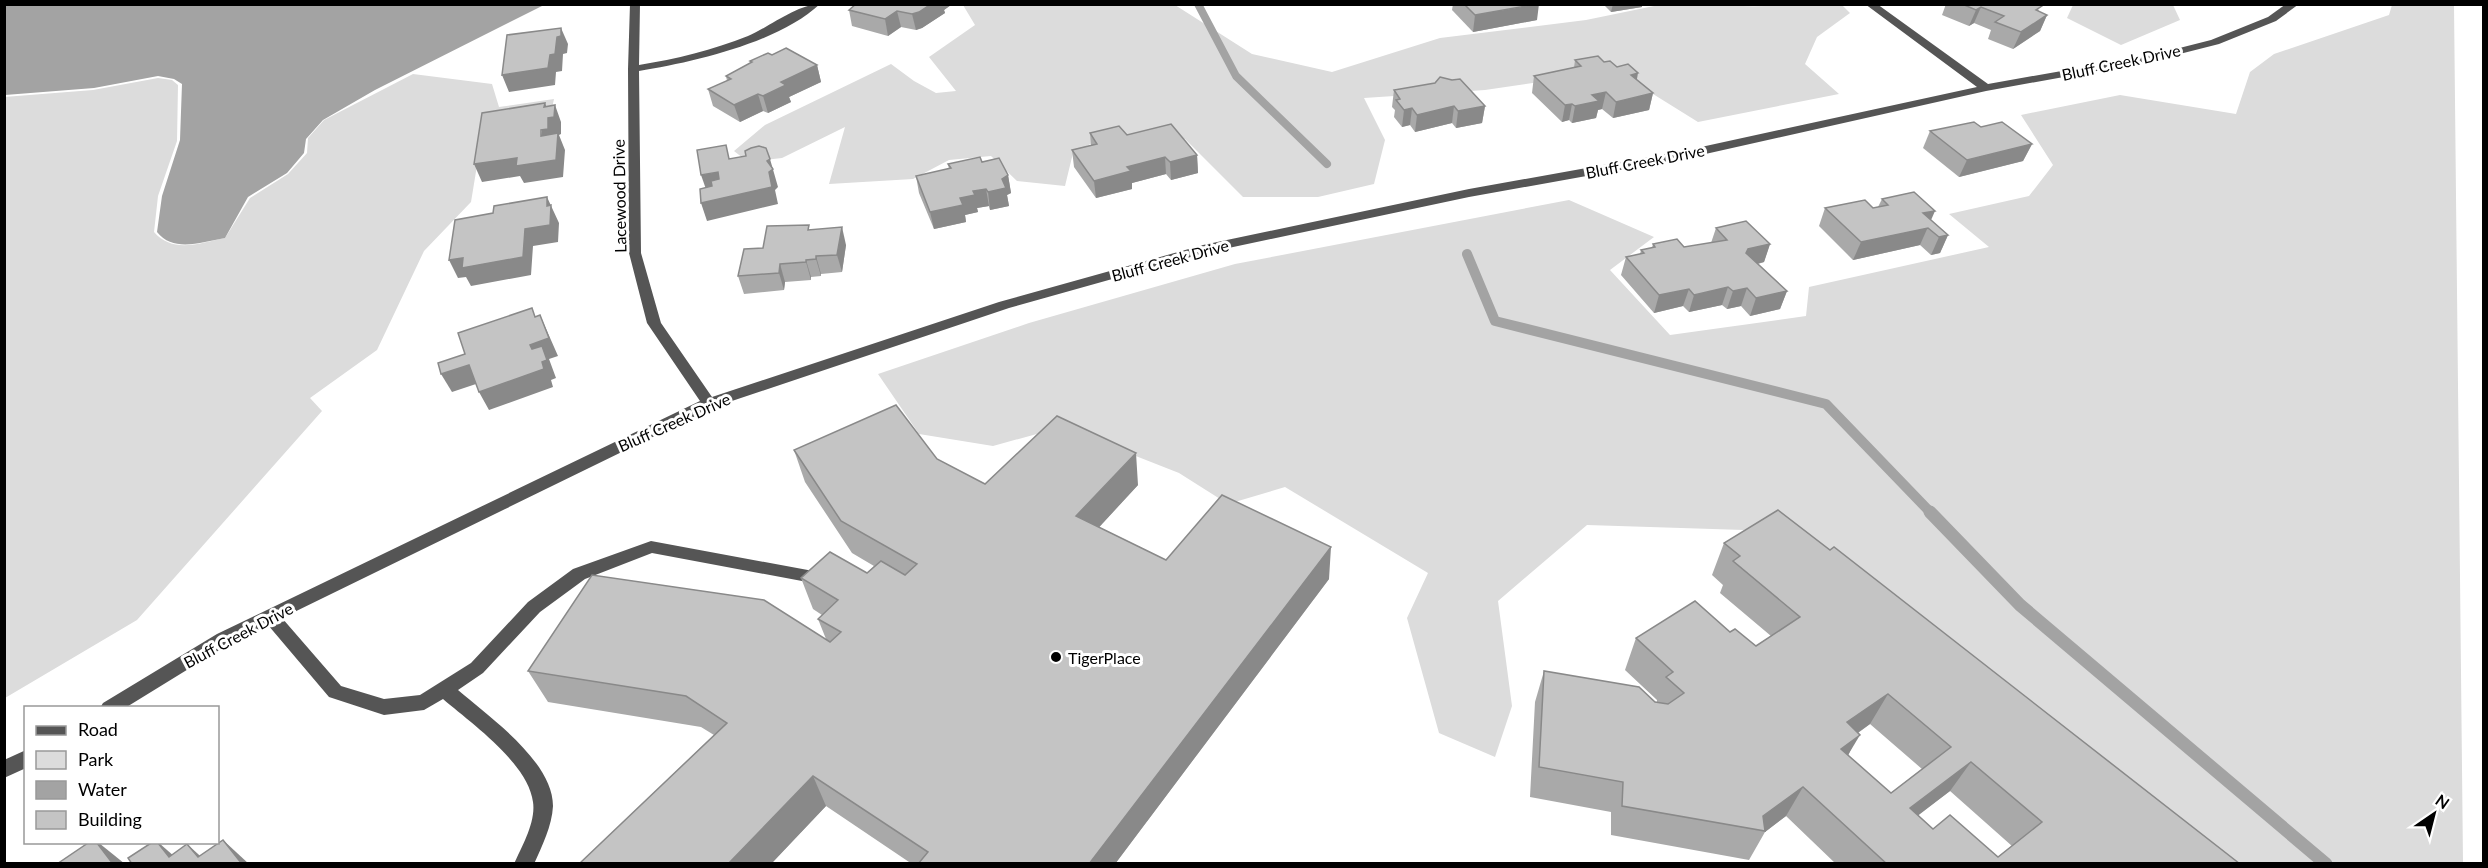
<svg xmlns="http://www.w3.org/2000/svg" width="2488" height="868" viewBox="0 0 2488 868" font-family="Lato,sans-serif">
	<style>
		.green { fill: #dcdcdc }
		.water { fill: #a3a3a3 }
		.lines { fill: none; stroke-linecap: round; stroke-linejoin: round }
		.stream-far2 { stroke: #a3a3a3; stroke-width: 8 }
		.stream-far1 { stroke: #a3a3a3; stroke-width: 10 }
		.stream { stroke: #a3a3a3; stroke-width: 13 }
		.minor { fill: #555; fill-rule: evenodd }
		.wall { fill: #a9a9a9; fill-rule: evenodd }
		.shaded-wall { fill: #898989 }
		.building { fill: #c4c4c4; stroke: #898989; stroke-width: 1.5; fill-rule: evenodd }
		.poi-dot { fill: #000; stroke: #fff; stroke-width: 2 }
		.labels { text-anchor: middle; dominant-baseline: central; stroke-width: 6; stroke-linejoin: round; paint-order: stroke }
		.street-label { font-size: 16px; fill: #000; stroke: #fff }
		.poi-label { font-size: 16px; fill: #000; stroke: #fff; text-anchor: start }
	</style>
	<rect width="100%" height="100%" fill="#fff"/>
	<g class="green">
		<path d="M 1710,4 C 1753,9 1797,4 1841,4 L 1850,13 L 1817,37 L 1805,64 L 1839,94 L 1698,122 L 1616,71 L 1485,90 L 1364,98 L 1385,140 L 1374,184 L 1318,197 L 1243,197 L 1185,139 L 1110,134 L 1073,153 L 1065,186 L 1017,181 L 991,156 L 949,160 L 913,179 L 829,184 L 845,127 L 782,158 L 748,162 L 734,151 L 765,125 L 891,64 L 914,81 L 936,93 L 956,91 L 929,57 L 975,25 L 963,5 L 1175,5 L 1252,54 L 1332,72 L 1440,38 L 1586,20 L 1659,5 Z"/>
		<path d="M 2173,5 L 2180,20 L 2121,45 L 2067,18 L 2073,5 Z"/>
		<path d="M 2392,5 L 2454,5 L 2463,863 L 2229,863 L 1782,517 L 1744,530 L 1587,525 L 1498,601 L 1512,706 L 1495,757 L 1439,733 L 1407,618 L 1428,573 L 1285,487 L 1228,504 L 1179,473 L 1062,427 L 993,446 L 919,434 L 878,374 L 1029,323 L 1235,264 L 1569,200 L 1654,237 L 1610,270 L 1670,335 L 1806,316 L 1809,287 L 1989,247 L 1949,214 L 2029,196 L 2053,165 L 2021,115 L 2120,95 L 2236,114 L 2250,72 L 2274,54 L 2389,15 Z"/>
		<path d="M 413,74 L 492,84 L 499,107 L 554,99 L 550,117 L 483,129 L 471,202 L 424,251 L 377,350 L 310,398 L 322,411 L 137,620 L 5,698 L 4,97 L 93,90 L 158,78 L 172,80 L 178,85 L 177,141 L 158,196 L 154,232 C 173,254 200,243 225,238 L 250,198 L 288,174 L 307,153 L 308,138 L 324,120 Z"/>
	</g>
	<path class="water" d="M 5,4 L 544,4 L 544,5 L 375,90 L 323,120 L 306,139 L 304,153 L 287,173 L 248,197 L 225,238 C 201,242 174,253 157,232 L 162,196 L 180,140 L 182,84 L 174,79 L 158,76 L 94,88 L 5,95 Z"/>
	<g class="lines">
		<path class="stream-far2" d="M 1198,4 L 1236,76 L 1327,164"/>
		<path class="stream-far1" d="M 1467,254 L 1495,321 L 1826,404 L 1931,513"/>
		<path class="stream" d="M 1930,512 L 2020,605 L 2326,864"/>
		<g class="minor">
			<path d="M 630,4 L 640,4 L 639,65 C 676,59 713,50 748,36 C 769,27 798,4 820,4 C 778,43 694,62 639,71 L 641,253 L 661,323 L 712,397 L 999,302 L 1203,245 L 1469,189 L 1692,149 L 1977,87 L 1865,4 L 1877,4 L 1988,84 L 2152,55 L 2211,40 L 2268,17 L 2286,4 L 2299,4 L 2276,21 L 2219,44 L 2152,61 L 1986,91 L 1692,157 L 1469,197 L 1205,253 L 1009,308 L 714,407 L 282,618 L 341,686 L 384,699 L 420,695 L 471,663 L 528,602 L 573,569 L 651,541 L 824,573 L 826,578 L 824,583 L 818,584 L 652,553 L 585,579 L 540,612 L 483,673 L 458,690 C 488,716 553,761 553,806 C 552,826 542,846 534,864 L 514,864 C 522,846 536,822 533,802 C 528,763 471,723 443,699 L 424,710 L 384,715 L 329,697 L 268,625 L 229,644 L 125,708 L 100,708 L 103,703 L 217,634 L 700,401 L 647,323 L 629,253 L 628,69 Z"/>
			<path d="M 26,750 L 26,768 L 4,778 L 4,760 Z"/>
		</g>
	</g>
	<g class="wall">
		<path d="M 856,4 L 951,4 L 951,5 L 944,10 L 945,13 L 922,28 L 916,30 L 901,27 L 888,36 L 852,26 L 849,10 Z"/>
		<path d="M 1453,4 L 1464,4 L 1537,20 L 1473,32 L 1452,10 Z"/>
		<path d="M 1603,4 L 1642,4 L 1642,7 L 1611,12 Z"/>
		<path d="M 1946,4 L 2037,4 L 2039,12 L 2047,15 L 2040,31 L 2013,49 L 1988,39 L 1991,30 L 1974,23 L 1969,26 L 1942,15 Z"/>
		<path d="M 772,55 L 817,65 L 821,82 L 789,97 L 791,102 L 768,113 L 763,111 L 740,122 L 713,106 L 708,89 L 727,81 L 726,76 L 750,63 L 750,61 Z"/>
		<path d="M 1575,60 L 1604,62 L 1617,67 L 1637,80 L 1653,93 L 1649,110 L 1613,118 L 1602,109 L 1598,110 L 1596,118 L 1572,123 L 1569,120 L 1562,122 L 1532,93 L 1534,76 L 1574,68 Z"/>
		<path d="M 1394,90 L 1485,106 L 1482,123 L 1456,128 L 1452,123 L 1415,132 L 1410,125 L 1402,127 L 1394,117 L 1395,110 L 1392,107 Z"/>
		<path d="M 1981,127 L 2032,144 L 2023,161 L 1959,177 L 1923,148 L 1930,131 Z"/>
		<path d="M 1090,133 L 1127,135 L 1197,155 L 1198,173 L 1171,180 L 1166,174 L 1132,183 L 1132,189 L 1096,198 L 1074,167 L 1072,150 L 1091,145 Z"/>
		<path d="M 982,162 L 1008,175 L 1011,193 L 1007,195 L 1009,206 L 990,210 L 989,206 L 977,208 L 978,212 L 965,215 L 966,222 L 934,229 L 919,193 L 916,176 L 949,169 L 948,164 Z"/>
		<path d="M 1882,199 L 1931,220 L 1948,235 L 1940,253 L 1931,255 L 1920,245 L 1853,260 L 1819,226 L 1825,208 L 1873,208 L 1878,207 Z"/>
		<path d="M 1716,228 L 1770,244 L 1764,262 L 1758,264 L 1787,291 L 1780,309 L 1750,316 L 1741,306 L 1727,309 L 1722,305 L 1689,312 L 1683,306 L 1654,313 L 1621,275 L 1626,257 L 1640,254 L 1641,250 L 1652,248 L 1653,244 L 1684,247 L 1711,243 Z"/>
		<path d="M 810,230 L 846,245 L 842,272 L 821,274 L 821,276 L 811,277 L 811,280 L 785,282 L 784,290 L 744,294 L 738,276 L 763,248 Z"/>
		<path d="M 794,450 L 937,459 L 985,484 L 1138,485 L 1099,527 L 1166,560 L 1329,579 L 1115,864 L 912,864 L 826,806 L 771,864 L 579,864 L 714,735 L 701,727 L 548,702 L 528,671 L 826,639 L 818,619 L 822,615 L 813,609 L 801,578 L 867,573 L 874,566 L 852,553 L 805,482 Z"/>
		<path d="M 1724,543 L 2240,864 L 1836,864 L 1786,816 L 1765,832 L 1749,860 L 1611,835 L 1611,812 L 1530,797 L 1535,702 L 1544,671 L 1657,702 L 1657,700 L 1625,670 L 1636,638 L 1730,632 L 1756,646 L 1771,636 L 1720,593 L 1723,585 L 1712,575 ZM 1870,724 L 1922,769 L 1891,793 L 1848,756 L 1858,733 ZM 1950,791 L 2012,846 L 1998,857 L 1933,829 L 1918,815 Z"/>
	</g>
	<g class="shaded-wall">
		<path d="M 931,4 L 951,4 L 951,5 L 944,10 L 945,13 L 922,28 L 916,30 L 912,14 Z"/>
		<path d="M 1539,4 L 1537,20 L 1473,32 L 1475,15 Z"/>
		<path d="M 1613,4 L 1642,4 L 1642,7 L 1611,12 Z"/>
		<path d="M 1981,7 L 1974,23 L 1969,26 L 1976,10 Z"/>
		<path d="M 897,11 L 901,27 L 888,36 L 885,19 Z"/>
		<path d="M 2047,15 L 2040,31 L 2013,49 L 2021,32 Z"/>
		<path d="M 561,28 L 568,44 L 567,53 L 563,54 L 562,71 L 556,72 L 555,85 L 509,92 L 502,75 L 550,55 Z"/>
		<path d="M 817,65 L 821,82 L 789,97 L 791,102 L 768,113 L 763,96 L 781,82 Z"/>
		<path d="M 1638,73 L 1635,90 L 1631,75 Z"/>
		<path d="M 1606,92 L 1602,109 L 1598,110 L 1596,118 L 1572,123 L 1575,106 L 1592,95 Z"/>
		<path d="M 1653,93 L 1649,110 L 1613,118 L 1616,102 Z"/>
		<path d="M 758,94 L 763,111 L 740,122 L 734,105 Z"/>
		<path d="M 545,103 L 551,118 L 555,105 L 561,122 L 561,134 L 559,135 L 565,150 L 563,177 L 524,183 L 520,176 L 482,182 L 474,164 L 541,136 Z"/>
		<path d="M 1572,104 L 1569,120 L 1562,122 L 1565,105 Z"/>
		<path d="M 1454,106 L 1452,123 L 1415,132 L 1417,115 Z"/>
		<path d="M 1485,106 L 1482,123 L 1456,128 L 1458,111 Z"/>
		<path d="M 1412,108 L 1410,125 L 1402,127 L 1404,110 Z"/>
		<path d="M 2032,144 L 2023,161 L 1959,177 L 1967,160 Z"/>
		<path d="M 1197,155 L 1198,173 L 1171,180 L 1170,162 Z"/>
		<path d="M 1165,157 L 1166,174 L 1132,183 L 1132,189 L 1096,198 L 1094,181 L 1127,167 Z"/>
		<path d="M 770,159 L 778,187 L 775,190 L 778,204 L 707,221 L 701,203 Z"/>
		<path d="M 718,172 L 723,189 L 707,192 L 701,175 Z"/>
		<path d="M 1008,175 L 1011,193 L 1007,195 L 1009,206 L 990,210 L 988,192 L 1002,179 Z"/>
		<path d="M 986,189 L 989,206 L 977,208 L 978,212 L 965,215 L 966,222 L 934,229 L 930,212 L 973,191 Z"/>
		<path d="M 547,197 L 559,223 L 558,242 L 533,246 L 531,275 L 471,286 L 466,277 L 458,278 L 449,260 L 525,229 L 547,206 Z"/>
		<path d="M 1935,211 L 1920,245 L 1853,260 L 1861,242 L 1923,213 Z"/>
		<path d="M 842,227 L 846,245 L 842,272 L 837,255 Z"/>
		<path d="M 1948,235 L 1940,253 L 1931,255 L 1939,237 Z"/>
		<path d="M 1770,244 L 1764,262 L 1743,267 L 1746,253 L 1748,249 Z"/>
		<path d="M 816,256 L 821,274 L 821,276 L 816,259 Z"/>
		<path d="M 806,260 L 811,277 L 811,280 L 806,262 Z"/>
		<path d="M 780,264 L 785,282 L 784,290 L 779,273 Z"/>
		<path d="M 1728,287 L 1722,305 L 1689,312 L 1694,295 Z"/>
		<path d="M 1747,288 L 1741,306 L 1727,309 L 1733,291 Z"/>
		<path d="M 1689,289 L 1683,306 L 1654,313 L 1659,295 Z"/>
		<path d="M 1787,291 L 1780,309 L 1750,316 L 1756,298 Z"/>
		<path d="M 540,315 L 558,356 L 549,359 L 556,378 L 551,380 L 553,387 L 489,410 L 479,392 L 539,363 L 530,345 Z"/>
		<path d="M 469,365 L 479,383 L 452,392 L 441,374 Z"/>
		<path d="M 1136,453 L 1138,485 L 1080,548 L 1076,516 Z"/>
		<path d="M 1331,547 L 1329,579 L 1115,864 L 1089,864 Z"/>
		<path d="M 1888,694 L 1870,724 L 1829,753 L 1847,722 Z"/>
		<path d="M 1860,735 L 1842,765 L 1841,749 Z"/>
		<path d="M 1971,762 L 1950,791 L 1890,837 L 1910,808 Z"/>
		<path d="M 813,776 L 826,806 L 771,864 L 728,864 Z"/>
		<path d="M 1803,787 L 1786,816 L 1765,832 L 1763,816 Z"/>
		<path d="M 223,840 L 249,864 L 242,864 Z"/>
		<path d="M 97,843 L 99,843 L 125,864 L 113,864 Z"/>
		<path d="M 158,843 L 159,843 L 183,864 L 169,857 Z"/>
		<path d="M 187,844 L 209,864 L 198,857 Z"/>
	</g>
	<g class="building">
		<path d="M 856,4 L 931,4 L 919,12 L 912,14 L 897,11 L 885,19 L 849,10 Z"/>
		<path d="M 1464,4 L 1538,4 L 1475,15 Z"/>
		<path d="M 1962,4 L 2037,4 L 2042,6 L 2036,10 L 2047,15 L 2021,32 L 1995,22 L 2004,16 L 1981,7 L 1976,10 Z"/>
		<path d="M 561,28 L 561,36 L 557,37 L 555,54 L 550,55 L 548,68 L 502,75 L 507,35 Z"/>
		<path d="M 786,48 L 817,65 L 781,82 L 786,85 L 763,96 L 758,94 L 734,105 L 708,89 L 731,79 L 726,76 L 752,62 L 750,61 L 768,53 L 772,55 Z"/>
		<path d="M 1598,56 L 1604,62 L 1610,61 L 1617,67 L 1628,64 L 1638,73 L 1631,75 L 1653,93 L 1616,102 L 1606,92 L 1592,95 L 1599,101 L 1575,106 L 1572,104 L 1565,105 L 1534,76 L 1581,66 L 1575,60 Z"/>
		<path d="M 1440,77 L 1452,80 L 1460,79 L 1485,106 L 1458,111 L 1454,106 L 1417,115 L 1412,108 L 1404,110 L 1396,100 L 1400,99 L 1394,90 L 1435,83 Z"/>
		<path d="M 545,103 L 544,107 L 555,105 L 554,117 L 548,118 L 548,129 L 541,130 L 541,136 L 558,133 L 556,160 L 516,166 L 517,158 L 474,164 L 482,113 Z"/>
		<path d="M 1974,122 L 1981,127 L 2002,122 L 2032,144 L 1967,160 L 1930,131 Z"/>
		<path d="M 1171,124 L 1197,155 L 1170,162 L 1165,157 L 1127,167 L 1131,171 L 1094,181 L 1072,150 L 1097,144 L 1090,133 L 1119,126 L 1127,135 Z"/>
		<path d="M 726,145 L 729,159 L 746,156 L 745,151 L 751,148 L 759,146 L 766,148 L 770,159 L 767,161 L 773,169 L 769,172 L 772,187 L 701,203 L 700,189 L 712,186 L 711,181 L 719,179 L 718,172 L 701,175 L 697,150 Z"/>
		<path d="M 980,157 L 982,162 L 999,158 L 1008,175 L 1002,179 L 1006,188 L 988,192 L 986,189 L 973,191 L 975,195 L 960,198 L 963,205 L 930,212 L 916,176 L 951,168 L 948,164 Z"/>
		<path d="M 1914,192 L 1935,211 L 1923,213 L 1948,235 L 1939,237 L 1928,228 L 1861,242 L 1825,208 L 1865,200 L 1873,208 L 1888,205 L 1882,199 Z"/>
		<path d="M 547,197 L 547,206 L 551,205 L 550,225 L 525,229 L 523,257 L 462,268 L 463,258 L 449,260 L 455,220 L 493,213 L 494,206 Z"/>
		<path d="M 1746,221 L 1770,244 L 1748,249 L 1746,253 L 1787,291 L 1756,298 L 1747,288 L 1733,291 L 1728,287 L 1694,295 L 1689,289 L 1659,295 L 1626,257 L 1644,253 L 1641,250 L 1655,247 L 1653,244 L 1677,239 L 1684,247 L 1727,240 L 1716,228 Z"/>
		<path d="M 809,225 L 808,230 L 842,227 L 837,255 L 816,256 L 816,259 L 806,260 L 806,262 L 780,264 L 779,273 L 738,276 L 744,249 L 763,248 L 767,226 Z"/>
		<path d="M 532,308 L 535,317 L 540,315 L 549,338 L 530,345 L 532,349 L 542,346 L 547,360 L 542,362 L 544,369 L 479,392 L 469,365 L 441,374 L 438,363 L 465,354 L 458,333 Z"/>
		<path d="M 896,405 L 937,459 L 985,484 L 1057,416 L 1136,453 L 1076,516 L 1166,560 L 1222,495 L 1331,547 L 1089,864 L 918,864 L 928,852 L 813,776 L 728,864 L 579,864 L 727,723 L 686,696 L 528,671 L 592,575 L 764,600 L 830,642 L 841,632 L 818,619 L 838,600 L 801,578 L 830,552 L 867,573 L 881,561 L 905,575 L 917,564 L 841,521 L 794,450 Z"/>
		<path d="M 1778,510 L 1830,550 L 1834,547 L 2240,864 L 1887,864 L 1803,787 L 1763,816 L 1765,831 L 1622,806 L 1623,782 L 1539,767 L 1544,671 L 1639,687 L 1655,702 L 1668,704 L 1684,693 L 1666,677 L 1673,672 L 1636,638 L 1695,601 L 1730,632 L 1735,629 L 1756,646 L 1800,617 L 1733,561 L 1740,556 L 1724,543 ZM 1888,694 L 1951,747 L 1891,793 L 1841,749 L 1860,735 L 1847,722 ZM 1971,762 L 2042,822 L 1998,857 L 1950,815 L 1933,829 L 1910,808 Z"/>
		<path d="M 223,840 L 242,864 L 132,864 L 128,858 L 151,843 L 158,843 L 169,857 L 187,844 L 198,857 Z"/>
		<path d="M 88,843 L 97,843 L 113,864 L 57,864 Z"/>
	</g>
	<circle class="poi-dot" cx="1056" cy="657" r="6"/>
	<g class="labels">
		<g class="street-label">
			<text transform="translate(2121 62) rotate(-12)">Bluff Creek Drive</text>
			<text transform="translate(1645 161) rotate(-11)">Bluff Creek Drive</text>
			<text transform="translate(619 196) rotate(-91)">Lacewood Drive</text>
			<text transform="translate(1170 260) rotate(-15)">Bluff Creek Drive</text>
			<text transform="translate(674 422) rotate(-24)">Bluff Creek Drive</text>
			<text transform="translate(238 635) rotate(-28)">Bluff Creek Drive</text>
		</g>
		<g class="poi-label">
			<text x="1068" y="657">TigerPlace</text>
		</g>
	</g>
	<rect width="2488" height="868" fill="none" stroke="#000000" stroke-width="12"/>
	<rect x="24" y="706" width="195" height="138" fill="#ffffff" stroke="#999999" stroke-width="1.5"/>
	<rect x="36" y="726" width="30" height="9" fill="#555555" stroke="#999999" stroke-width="1.5"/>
	<text x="78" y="736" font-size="18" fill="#000000">Road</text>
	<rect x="36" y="751" width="30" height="18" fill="#dcdcdc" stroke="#999999" stroke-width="1.5"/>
	<text x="78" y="766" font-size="18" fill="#000000">Park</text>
	<rect x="36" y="781" width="30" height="18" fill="#a3a3a3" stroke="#999999" stroke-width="1.5"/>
	<text x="78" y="796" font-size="18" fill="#000000">Water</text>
	<rect x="36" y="811" width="30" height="18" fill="#c4c4c4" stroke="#999999" stroke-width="1.5"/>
	<text x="78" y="826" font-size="18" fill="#000000">Building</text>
	<g transform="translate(2434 814) rotate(35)" stroke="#ffffff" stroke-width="4.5" paint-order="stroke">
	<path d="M0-4.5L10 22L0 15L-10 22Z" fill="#000000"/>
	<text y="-9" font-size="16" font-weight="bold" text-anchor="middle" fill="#000000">N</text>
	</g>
</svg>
